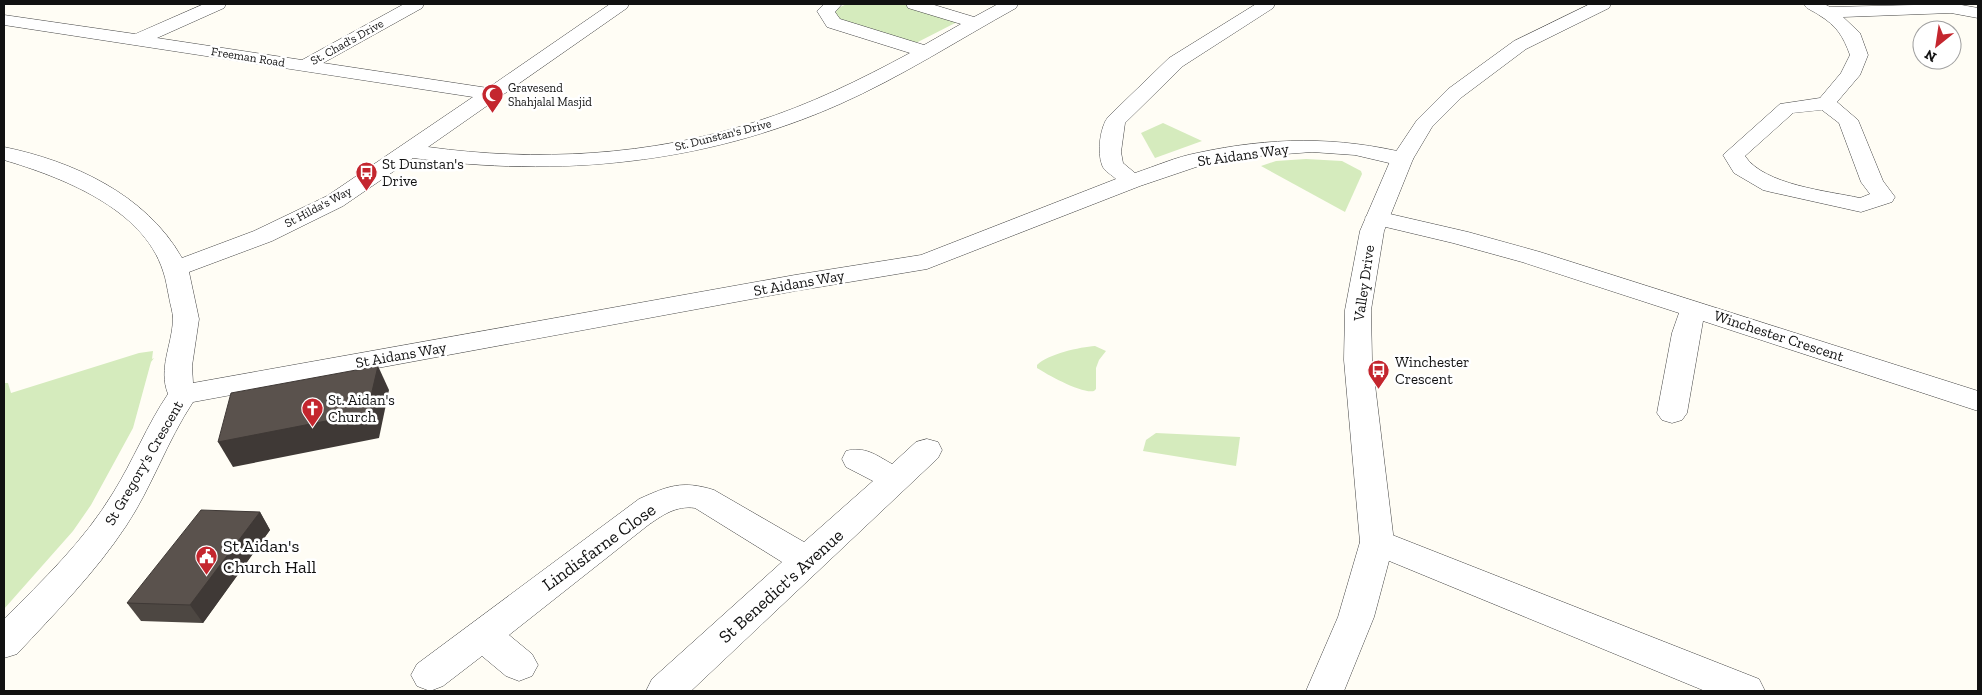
<svg xmlns="http://www.w3.org/2000/svg" width="1982" height="695" viewBox="0 0 1982 695" font-family="'Zilla Slab',serif">
	<style>
		.green { fill: #d5ebbd }
		.lines { fill: none; stroke-linecap: round; stroke-linejoin: round }
		.minor-casing { stroke: #444; stroke-width: 1 }
		.tertiary-casing { stroke: #444; stroke-width: 1 }
		.minor { fill: #fff; fill-rule: evenodd }
		.tertiary { fill: #fff; fill-rule: evenodd }
		.wall { fill: #4d4742 }
		.shaded-wall { fill: #3f3936 }
		.building { fill: #5a524d; stroke: #3f3936 }
		.labels { text-anchor: middle; dominant-baseline: central; stroke-width: 5; stroke-linejoin: round; paint-order: stroke }
		.far-street-label { font-size: 12px; fill: #111; stroke: #fff }
		.far-poi-label { font-size: 12px; fill: #111; stroke: #fff; text-anchor: start }
		.street-label { font-size: 15px; fill: #111; stroke: #fff }
		.poi-label { font-size: 15px; fill: #111; stroke: #fff; text-anchor: start }
		.near-poi-label { font-size: 18px; fill: #111; stroke: #fff; text-anchor: start }
		.near-street-label { font-size: 18px; fill: #111; stroke: #fff }
	</style>
	<rect width="100%" height="100%" fill="#fffdf5"/>
	<g class="green">
		<path d="M 847,4 L 906,4 L 961,20 L 914,44 L 836,18 L 833,10 Z"/>
		<path d="M 1163,123 L 1202,141 L 1155,158 L 1141,133 Z"/>
		<path d="M 1306,159 L 1342,161 L 1361,171 L 1362,174 L 1345,212 L 1261,166 L 1276,161 Z"/>
		<path d="M 1095,346 L 1106,351 L 1099,360 L 1096,368 L 1096,389 L 1094,391 C 1082,394 1048,375 1037,368 L 1037,365 C 1048,354 1080,347 1095,346 Z"/>
		<path d="M 153,351 L 152,359 L 154,358 L 151,362 L 133,428 L 91,505 L 73,531 L 4,609 L 4,383 L 8,383 L 11,393 L 139,353 Z"/>
		<path d="M 1156,433 L 1240,437 L 1236,466 L 1143,451 L 1146,440 Z"/>
	</g>
	<g class="lines">
		<defs>
			<g id="minor">
				<path d="M 204,4 L 226,4 L 224,8 L 157,38 L 302,60 L 404,4 L 424,4 L 422,8 L 323,63 L 488,88 L 610,4 L 629,4 L 627,8 L 428,147 C 536,162 651,156 755,122 C 809,105 860,80 910,53 L 827,27 L 817,11 L 824,4 L 842,4 L 835,12 L 840,19 L 924,45 L 961,24 L 908,8 L 906,4 L 931,4 L 974,17 L 998,4 L 1018,4 L 1016,8 C 958,40 901,77 840,104 C 705,164 558,178 413,158 L 343,206 L 272,241 L 189,272 L 199,319 L 192,366 L 193,383 L 795,275 L 921,255 L 1116,179 C 1112,175 1104,171 1102,165 C 1097,152 1100,127 1108,117 L 1169,58 L 1256,4 L 1275,4 L 1273,8 L 1183,66 L 1125,123 L 1121,152 L 1123,163 L 1135,173 C 1156,166 1176,157 1197,153 C 1271,137 1337,136 1410,154 L 1413,159 L 1410,164 L 1402,166 L 1355,155 L 1312,152 L 1245,157 L 1202,165 L 1140,186 L 927,269 L 795,291 L 193,402 C 167,441 152,487 126,526 C 95,573 55,613 17,654 L 4,658 L 4,619 C 43,580 84,541 113,493 C 133,461 147,425 168,394 C 158,368 172,346 173,319 C 173,312 170,304 169,297 C 167,288 166,279 163,271 C 143,208 61,177 4,160 L 4,147 C 72,161 146,194 182,258 L 254,231 L 327,196 L 473,97 L 4,25 L 4,15 L 135,34 Z"/>
				<path d="M 1804,4 L 1824,4 L 1830,7 L 1956,4 L 1978,8 L 1978,18 L 1951,13 L 1843,17 L 1860,33 L 1868,55 L 1860,75 L 1837,102 L 1858,120 L 1883,181 L 1895,197 L 1892,202 L 1861,212 L 1771,192 L 1763,190 L 1734,173 L 1723,155 L 1780,104 L 1820,98 L 1841,73 L 1850,55 C 1843,36 1837,26 1819,15 C 1814,11 1807,10 1804,4 ZM 1822,110 L 1839,123 L 1861,182 L 1870,194 L 1860,198 C 1828,191 1764,185 1745,156 L 1793,113 Z"/>
				<path d="M 1377,211 L 1468,232 L 1540,252 L 1978,391 L 1978,411 L 1703,321 L 1687,413 L 1682,420 L 1672,423 L 1662,420 L 1657,413 L 1672,333 L 1679,313 L 1522,262 L 1453,243 L 1369,223 L 1365,218 L 1369,213 Z"/>
				<path d="M 927,439 L 938,442 L 942,450 L 938,458 L 691,691 L 646,691 L 652,679 L 782,562 L 695,508 C 676,505 661,516 647,526 L 509,635 L 532,654 L 538,665 L 532,676 L 519,681 L 506,676 L 482,656 L 443,686 L 430,691 L 417,686 L 411,675 L 417,664 L 639,499 C 668,486 682,480 714,490 L 804,542 L 873,481 L 846,467 L 842,459 L 846,451 C 865,446 876,455 892,464 L 916,442 Z"/>
				<path d="M 1377,529 L 1759,679 L 1765,691 L 1705,691 L 1365,551 L 1360,542 L 1365,533 Z"/>
			</g>
			<path id="tertiary" d="M 1590,4 L 1611,4 L 1609,8 L 1526,49 L 1462,97 L 1432,127 L 1413,159 L 1384,231 L 1371,310 L 1372,360 L 1394,542 L 1374,617 L 1344,691 L 1306,691 L 1338,617 L 1360,542 L 1344,360 L 1345,310 L 1360,231 L 1391,159 L 1417,120 L 1448,89 L 1514,41 Z"/>
		</defs>
		<use href="#minor" class="minor-casing"/>
		<use href="#tertiary" class="tertiary-casing"/>
		<use href="#minor" class="minor"/>
		<use href="#tertiary" class="tertiary"/>
	</g>
	<path class="wall" d="M 260,512 L 270,530 L 203,623 L 141,621 L 127,603 Z"/>
	<g class="shaded-wall">
		<path d="M 378,366 L 389,390 L 379,438 L 233,467 L 218,442 Z"/>
		<path d="M 260,512 L 270,530 L 203,623 L 190,605 Z"/>
	</g>
	<g class="building">
		<path d="M 378,366 L 367,413 L 218,442 L 231,393 Z"/>
		<path d="M 201,510 L 260,512 L 190,605 L 127,603 Z"/>
	</g>
	<defs>
		<symbol id="mosque-pin" viewBox="-11 -11 22 30"><path d="M0 17L-7.5 6A9.5 9.5 0 1 1 7.5 6Z" fill="#c4262e" stroke="#fff"/><path d="M3.5-4.9A6 6 0 1 0 3.5 4.9A5 5 0 1 1 3.5-4.9Z" fill="#fff"/></symbol>
		<symbol id="bus-pin" viewBox="-11 -11 22 30"><path d="M0 17L-7.5 6A9.5 9.5 0 1 1 7.5 6Z" fill="#c4262e" stroke="#fff"/><path d="M-5-6H5V4H4V6H2V4H-2V6H-4V4H-5ZM-3.5-4V0h7V-4ZM-3.5 1.2v1.5H-2V1.2ZM2 1.2v1.5H3.5V1.2Z" fill="#fff"/></symbol>
		<symbol id="church-pin" viewBox="-11 -11 22 30"><path d="M0 17L-7.5 6A9.5 9.5 0 1 1 7.5 6Z" fill="#c4262e" stroke="#fff"/><path d="M-1.2-6h2.4v3.5h3.3v2.4h-3.3V6h-2.4V-.1h-3.3v-2.4h3.3Z" fill="#fff"/></symbol>
		<symbol id="civic-pin" viewBox="-11 -11 22 30"><path d="M0 17L-7.5 6A9.5 9.5 0 1 1 7.5 6Z" fill="#c4262e" stroke="#fff"/><path d="M-.6-6.5H3V-4.5H.6V-3L4-1V1h2V6H-6V1h2V-1L-.6-3ZM-1.2 2.5V6h2.4V2.5Z" fill="#fff"/></symbol>
	</defs>
	<g fill-rule="evenodd">
		<use href="#mosque-pin" x="480" y="82" width="25" height="34"/>
		<use href="#bus-pin" x="354" y="160" width="25" height="34"/>
		<use href="#bus-pin" x="1366" y="358" width="25" height="34"/>
		<use href="#church-pin" x="300" y="396" width="25" height="34"/>
		<use href="#civic-pin" x="194" y="544" width="25" height="34"/>
	</g>
	<g class="labels">
		<g class="far-street-label">
			<text transform="translate(347 42) rotate(-29)">St. Chad's Drive</text>
			<text transform="translate(248 57) rotate(9)">Freeman Road</text>
			<text transform="translate(723 135) rotate(-14)">St. Dunstan's Drive</text>
			<text transform="translate(318 207) rotate(-28)">St Hilda's Way</text>
		</g>
		<g class="far-poi-label">
			<text x="508" y="88">Gravesend<tspan x="508" dy="14">Shahjalal Masjid</tspan></text>
		</g>
		<g class="street-label">
			<text transform="translate(1243 155) rotate(-8)">St Aidans Way</text>
			<text transform="translate(799 283) rotate(-10)">St Aidans Way</text>
			<text transform="translate(1364 283) rotate(-82)">Valley Drive</text>
			<text transform="translate(1779 336) rotate(18)">Winchester Crescent</text>
			<text transform="translate(401 355) rotate(-10)">St Aidans Way</text>
			<text transform="translate(144 463) rotate(-60)">St Gregory's Crescent</text>
		</g>
		<g class="poi-label">
			<text x="382" y="164">St Dunstan's<tspan x="382" dy="17">Drive</tspan></text>
			<text x="1395" y="362">Winchester<tspan x="1395" dy="17">Crescent</tspan></text>
			<text x="328" y="400">St. Aidan's<tspan x="328" dy="17">Church</tspan></text>
		</g>
		<g class="near-poi-label">
			<text x="223" y="546">St Aidan's<tspan x="223" dy="21">Church Hall</tspan></text>
		</g>
		<g class="near-street-label">
			<text transform="translate(599 547) rotate(-36)">Lindisfarne Close</text>
			<text transform="translate(781 586) rotate(-42)">St Benedict's Avenue</text>
		</g>
	</g>
	<rect width="1982" height="695" fill="none" stroke="#111111" stroke-width="10"/>
	<g transform="translate(1937 45) rotate(210)"><circle r="24" fill="#ffffff" stroke="#a0a0a0"/>
	<path d="M0-4L9 19L0 12L-9 19Z" fill="#c4262e"/>
	<text y="-8" font-size="14" font-weight="bold" text-anchor="middle" fill="#111111">N</text>
	</g>
</svg>
